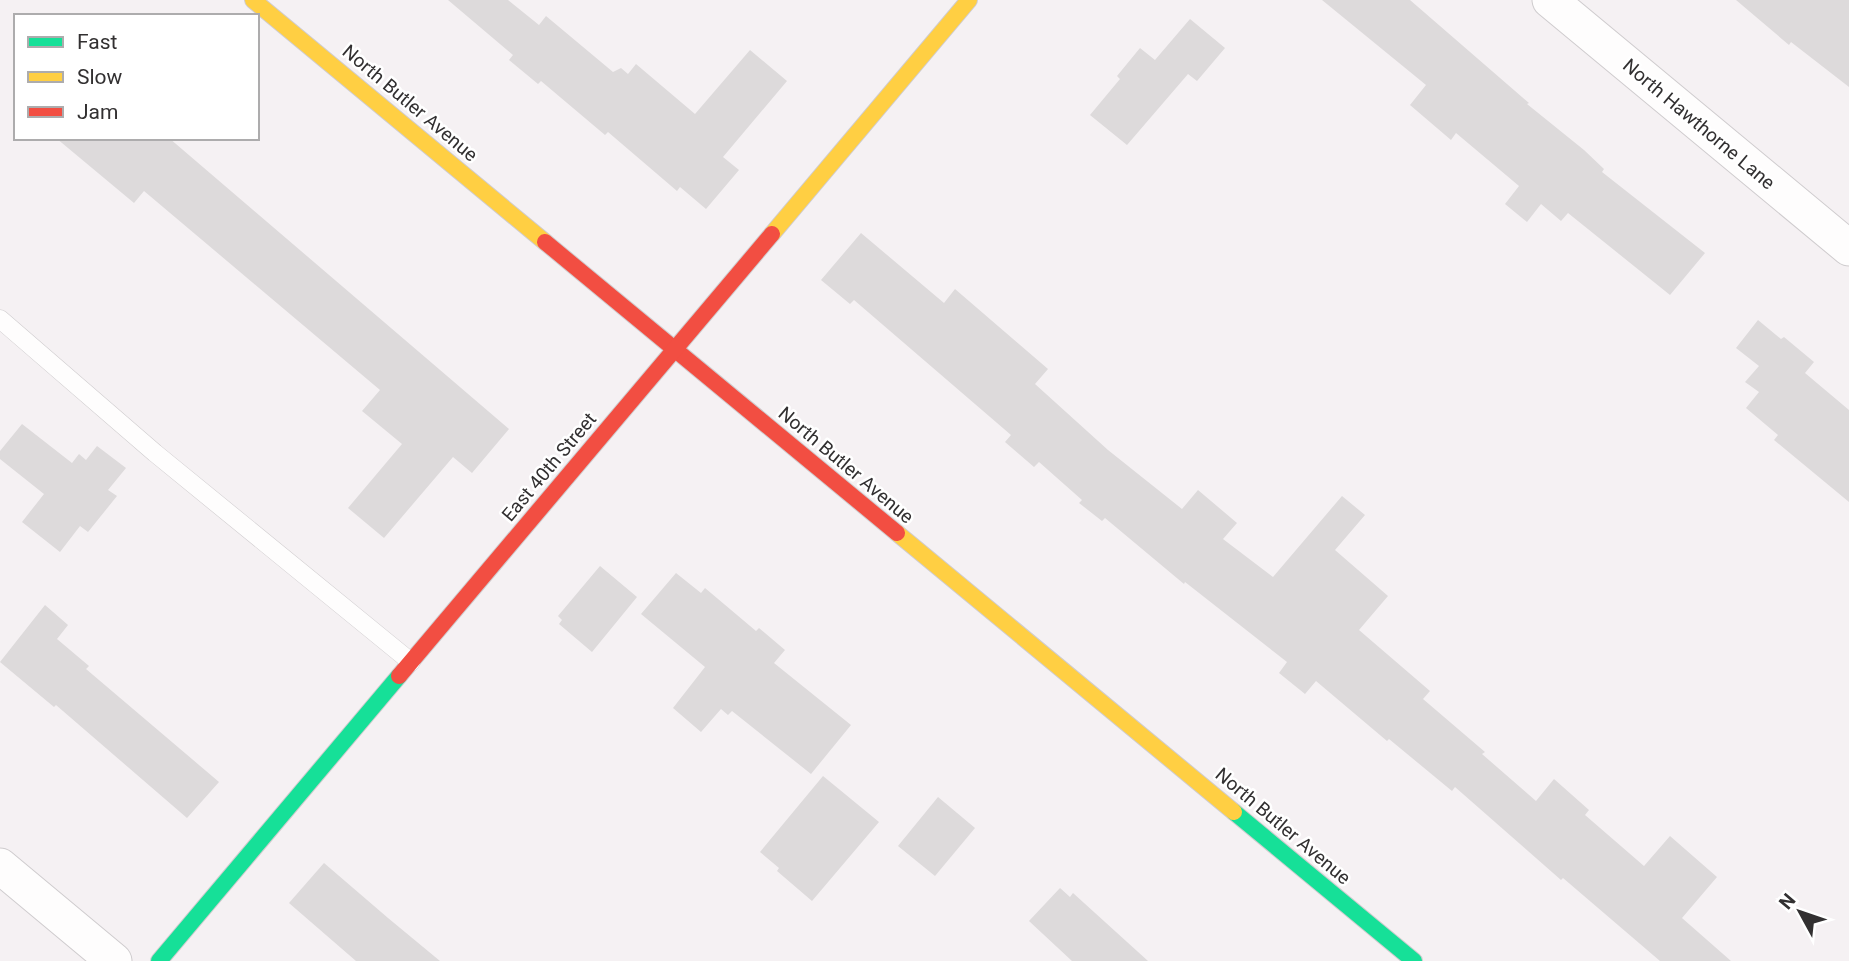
<svg xmlns="http://www.w3.org/2000/svg" width="1849" height="961" viewBox="0 0 1849 961" font-family="Roboto,sans-serif">
	<style>
		.building { fill: #dddadb }
		.lines { fill: none; stroke-linecap: round; stroke-linejoin: round }
		.lane-casing { stroke: #cfccce; stroke-width: 19 }
		.street-casing { stroke: #cfccce; stroke-width: 37 }
		.fast-casing { stroke: #cfccce; stroke-width: 18 }
		.slow-casing { stroke: #cfccce; stroke-width: 18 }
		.jam-casing { stroke: #cfccce; stroke-width: 18 }
		.lane { stroke: #fefdfd; stroke-width: 18 }
		.street { stroke: #fefdfd; stroke-width: 35 }
		.fast { stroke: #16e098; stroke-width: 16 }
		.slow { stroke: #ffcf43; stroke-width: 16 }
		.jam { stroke: #f24e42; stroke-width: 16 }
		.labels { text-anchor: middle; dominant-baseline: central; stroke-width: 5; stroke-linejoin: round; paint-order: stroke }
		.street-label { font-size: 19px; fill: #323031; stroke: #fff }
	</style>
	<rect width="100%" height="100%" fill="#f5f1f3"/>
	<g class="building">
		<path d="M 448,0 L 508,0 L 539,25 L 546,16 L 613,72 L 621,68 L 628,74 L 636,64 L 695,114 L 750,50 L 787,81 L 723,157 L 739,170 L 706,209 L 680,187 L 677,191 L 608,132 L 605,135 L 541,81 L 538,84 L 509,60 L 513,55 Z"/>
		<path d="M 1322,0 L 1410,0 L 1529,103 L 1527,104 L 1584,150 L 1604,169 L 1602,172 L 1705,253 L 1670,295 L 1568,213 L 1561,221 L 1541,204 L 1527,222 L 1505,204 L 1519,186 L 1456,133 L 1451,140 L 1410,105 L 1426,85 Z"/>
		<path d="M 1736,0 L 1849,0 L 1849,87 L 1791,42 L 1789,45 Z"/>
		<path d="M 1190,19 L 1225,48 L 1197,81 L 1188,74 L 1127,145 L 1090,115 L 1120,79 L 1117,76 L 1140,48 L 1155,60 Z"/>
		<path d="M 56,138 L 169,138 L 509,429 L 472,473 L 453,457 L 384,538 L 348,508 L 402,444 L 362,411 L 380,390 L 144,191 L 134,203 Z"/>
		<path d="M 861,233 L 944,303 L 955,289 L 1048,369 L 1035,384 L 1108,450 L 1182,509 L 1198,490 L 1237,523 L 1223,539 L 1273,577 L 1342,496 L 1365,515 L 1335,550 L 1388,596 L 1359,630 L 1430,691 L 1423,699 L 1485,752 L 1482,754 L 1536,801 L 1554,779 L 1589,810 L 1585,815 L 1644,866 L 1670,836 L 1717,877 L 1682,918 L 1731,961 L 1660,961 L 1563,878 L 1561,880 L 1455,787 L 1452,791 L 1389,739 L 1387,741 L 1316,681 L 1305,694 L 1279,673 L 1287,662 L 1185,582 L 1184,584 L 1105,518 L 1102,521 L 1079,503 L 1082,500 L 1039,462 L 1034,467 L 1005,442 L 1011,435 L 854,300 L 850,304 L 821,280 Z"/>
		<path d="M 1758,320 L 1781,339 L 1784,337 L 1814,362 L 1805,373 L 1849,410 L 1849,502 L 1774,440 L 1778,435 L 1746,408 L 1759,392 L 1745,382 L 1759,366 L 1736,348 Z"/>
		<path d="M 22,424 L 72,463 L 79,454 L 86,460 L 97,446 L 126,468 L 108,490 L 117,496 L 88,532 L 80,526 L 60,552 L 22,522 L 44,494 L 0,459 L 0,451 Z"/>
		<path d="M 600,566 L 637,597 L 592,652 L 559,624 L 562,620 L 558,616 Z"/>
		<path d="M 676,573 L 701,593 L 705,588 L 756,631 L 759,628 L 785,650 L 774,663 L 851,725 L 811,774 L 732,711 L 728,715 L 721,709 L 701,732 L 673,708 L 705,667 L 641,614 Z"/>
		<path d="M 45,605 L 68,625 L 57,639 L 89,666 L 86,669 L 219,782 L 187,818 L 56,705 L 54,707 L 0,662 Z"/>
		<path d="M 823,776 L 879,822 L 812,901 L 777,871 L 779,868 L 760,852 Z"/>
		<path d="M 938,797 L 975,828 L 935,876 L 898,846 Z"/>
		<path d="M 324,863 L 388,918 L 440,961 L 356,961 L 289,903 Z"/>
		<path d="M 1060,888 L 1070,897 L 1073,893 L 1148,961 L 1072,961 L 1029,921 Z"/>
	</g>
	<g class="lines">
		<defs>
			<path id="lane" d="M 0,319 L 155,453 L 411,662"/>
			<g id="street">
				<path d="M 1550,0 L 1849,248"/>
				<path d="M 0,866 L 114,961"/>
			</g>
			<g id="fast">
				<path d="M 1234,812 L 1414,961"/>
				<path d="M 159,961 L 399,676"/>
			</g>
			<g id="slow">
				<path d="M 253,0 L 545,242"/>
				<path d="M 772,234 L 969,0"/>
				<path d="M 897,533 L 1234,812"/>
			</g>
			<g id="jam">
				<path d="M 545,242 L 897,533"/>
				<path d="M 399,676 L 772,234"/>
			</g>
		</defs>
		<use href="#lane" class="lane-casing"/>
		<use href="#street" class="street-casing"/>
		<use href="#fast" class="fast-casing"/>
		<use href="#slow" class="slow-casing"/>
		<use href="#jam" class="jam-casing"/>
		<use href="#lane" class="lane"/>
		<use href="#street" class="street"/>
		<use href="#fast" class="fast"/>
		<use href="#slow" class="slow"/>
		<use href="#jam" class="jam"/>
	</g>
	<g class="labels">
		<g class="street-label">
			<text transform="translate(410 103) rotate(40)">North Butler Avenue</text>
			<text transform="translate(1699 124) rotate(40)">North Hawthorne Lane</text>
			<text transform="translate(846 465) rotate(40)">North Butler Avenue</text>
			<text transform="translate(549 467) rotate(-50)">East 40th Street</text>
			<text transform="translate(1283 826) rotate(40)">North Butler Avenue</text>
		</g>
	</g>
	<rect x="14" y="14" width="245" height="126" fill="#ffffff" stroke="#adacad" stroke-width="2"/>
	<rect x="28" y="37" width="35" height="10" fill="#16e098" stroke="#adacad" stroke-width="2"/>
	<text x="77" y="49" font-size="21" fill="#323031">Fast</text>
	<rect x="28" y="72" width="35" height="10" fill="#ffcf43" stroke="#adacad" stroke-width="2"/>
	<text x="77" y="84" font-size="21" fill="#323031">Slow</text>
	<rect x="28" y="107" width="35" height="10" fill="#f24e42" stroke="#adacad" stroke-width="2"/>
	<text x="77" y="119" font-size="21" fill="#323031">Jam</text>
	<g transform="translate(1800 912) rotate(310)" stroke="#ffffff" stroke-width="5" paint-order="stroke">
	<path d="M0-5L12 26L0 18L-12 26Z" fill="#323031"/>
	<text y="-10" font-size="19" font-weight="bold" text-anchor="middle" fill="#323031">N</text>
	</g>
</svg>
